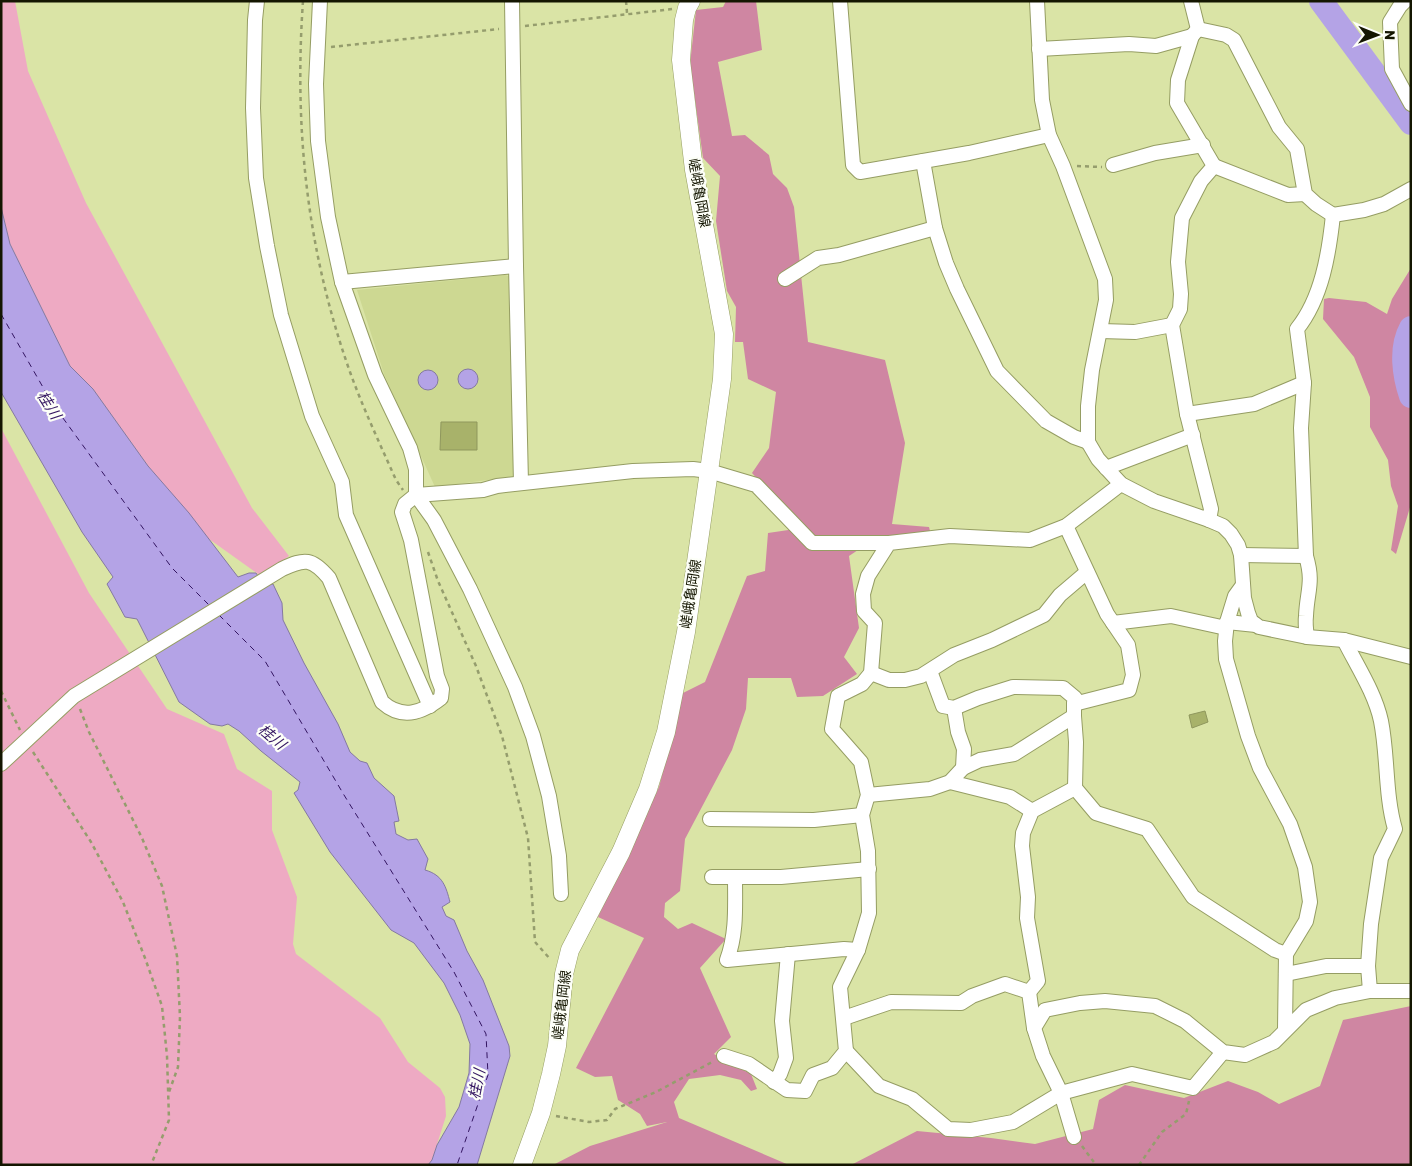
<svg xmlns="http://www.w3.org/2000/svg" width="1412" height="1166" viewBox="0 0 1412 1166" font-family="Rubik,'Noto Sans JP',sans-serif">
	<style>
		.built { fill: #cdd892 }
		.green { fill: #eeaac3 }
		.forest { fill: #cf86a2 }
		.water { fill: #b4a3e6; stroke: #8479a1 }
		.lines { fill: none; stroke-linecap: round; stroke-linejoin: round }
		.river { stroke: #b4a3e6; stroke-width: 24 }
		.ferry { stroke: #331561; stroke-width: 1; stroke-dasharray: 6 5; stroke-linecap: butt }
		.building { fill: #a8b26a; stroke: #8f975d }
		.minor-casing { stroke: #959d63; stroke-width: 16 }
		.major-casing { stroke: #959d63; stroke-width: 19 }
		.path { stroke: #959d6d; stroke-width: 2.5; stroke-dasharray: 4 4; stroke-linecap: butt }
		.minor { stroke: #fff; stroke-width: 14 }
		.major { stroke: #fff; stroke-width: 18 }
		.labels { text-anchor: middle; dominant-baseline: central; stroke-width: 4.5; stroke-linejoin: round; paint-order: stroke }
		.street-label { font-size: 14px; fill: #141601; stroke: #fdfff8 }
		.water-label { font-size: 15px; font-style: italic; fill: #331561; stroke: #fdfff8 }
	</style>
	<rect width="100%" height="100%" fill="#dae4a6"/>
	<path class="built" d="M 505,275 L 512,277 L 517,476 L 435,487 L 384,374 L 357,290 Z"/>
	<g class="green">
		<path d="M 1,1 L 15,1 L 28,71 L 86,203 L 252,508 L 289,556 L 261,576 L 209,539 L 148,466 L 93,389 L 70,366 L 10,244 L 1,207 Z"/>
		<path d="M 1,428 L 89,593 L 167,709 L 224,734 L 237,769 L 272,791 L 272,830 L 297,897 L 293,944 L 296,954 L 380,1018 L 408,1062 L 440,1088 L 445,1097 L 446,1116 L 432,1160 L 428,1165 L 1,1165 Z"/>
	</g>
	<g class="forest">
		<path d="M 726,1 L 756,1 L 762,50 L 718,62 L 732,136 L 745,135 L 769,155 L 773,174 L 787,188 L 794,207 L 808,342 L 885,360 L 905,443 L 892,524 L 929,527 L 931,535 L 876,538 L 849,556 L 859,628 L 844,657 L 857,674 L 823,696 L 797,697 L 791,678 L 748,678 L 746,709 L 732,750 L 685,839 L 680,891 L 665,903 L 664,917 L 678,929 L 692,923 L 726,939 L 700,968 L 731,1037 L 714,1054 L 751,1074 L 757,1089 L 751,1091 L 741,1080 L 720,1075 L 689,1079 L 674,1102 L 679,1118 L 789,1165 L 553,1165 L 590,1146 L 667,1122 L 647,1126 L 640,1114 L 618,1100 L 612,1076 L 595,1077 L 576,1068 L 644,938 L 598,917 L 659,787 L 683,693 L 705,682 L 747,576 L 765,571 L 768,533 L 802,528 L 752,473 L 769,448 L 776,392 L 748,379 L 743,342 L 735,342 L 736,307 L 727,291 L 716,221 L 720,176 L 703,158 L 690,64 L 696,10 L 723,7 Z"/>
		<path d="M 1411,268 L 1411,343 L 1410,345 L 1397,348 L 1395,353 L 1411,394 L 1411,504 L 1396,554 L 1391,550 L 1398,506 L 1391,486 L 1388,460 L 1370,427 L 1370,397 L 1354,357 L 1323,319 L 1324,299 L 1329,298 L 1366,302 L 1387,314 L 1392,299 Z"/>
		<path d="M 1411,1006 L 1411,1165 L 851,1165 L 917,1131 L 991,1138 L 1035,1144 L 1093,1129 L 1099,1100 L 1125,1085 L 1184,1098 L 1228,1081 L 1258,1092 L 1279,1104 L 1320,1086 L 1343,1020 Z"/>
	</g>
	<g class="water">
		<path d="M 1,207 L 10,244 L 70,366 L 93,389 L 148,466 L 189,513 L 238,577 L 249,573 L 256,573 L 264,585 L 273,584 L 282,603 L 283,620 L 304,663 L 338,724 L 350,752 L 360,761 L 367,763 L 374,778 L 394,796 L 399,821 L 394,822 L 396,834 L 408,840 L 417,839 L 428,859 L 425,870 C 443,875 446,887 450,902 L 442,907 L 446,916 L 454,920 L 467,951 L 483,980 L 509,1046 L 510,1056 L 477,1165 L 428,1165 L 432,1160 L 437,1145 L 459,1107 L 469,1073 L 470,1044 L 460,1015 L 444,983 L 414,943 L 391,930 L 330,852 L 294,793 L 298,790 L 300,782 L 261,751 L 239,731 L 228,724 L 222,726 L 210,724 L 179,702 L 137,619 L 125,617 L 107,584 L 113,577 L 82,532 L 1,392 Z"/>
		<circle cx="468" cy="379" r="10"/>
		<circle cx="428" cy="380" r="10"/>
	</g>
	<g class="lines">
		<g class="river">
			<path d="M 1321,1 L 1411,123"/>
			<path d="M 1411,328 C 1400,348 1404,375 1411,396"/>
		</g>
		<g class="ferry">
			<path d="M 1,314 L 52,403 L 172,568 L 209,605"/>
			<path d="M 219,615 L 265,661 L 344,795 L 454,972 L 486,1034 L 488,1075 L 457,1165"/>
		</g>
	</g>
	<g class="building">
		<path d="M 441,422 L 477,422 L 477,450 L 440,450 Z"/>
		<path d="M 1205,711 L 1208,722 L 1192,728 L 1189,715 Z"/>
	</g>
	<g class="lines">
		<defs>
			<g id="minor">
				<path d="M 257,1 L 255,20 L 253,108 L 256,178 L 267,246 L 281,315 L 312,416 L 342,482 L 346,515 L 430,706"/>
				<path d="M 320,1 L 316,84 L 318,141 L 328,217 L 342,282 L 375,375 L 410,448 L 416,469 L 416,495 L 434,520 L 470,589 L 515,687 L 533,736 L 549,796 L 559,856 L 561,894"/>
				<path d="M 512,1 L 516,266 L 521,483"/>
				<path d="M 840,1 L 853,165 L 860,172 L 969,153 L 1049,135"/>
				<path d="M 1037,1 L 1042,100 L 1049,135 L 1063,166 L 1105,279 L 1106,300 L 1092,370 L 1088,406 L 1088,442 L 1098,459 L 1121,484 L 1154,501 L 1209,520 L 1223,526 L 1231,534 L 1238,545 L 1241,555 L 1244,598 L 1248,613 L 1251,621 L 1259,627 L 1307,637 L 1344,640 L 1411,657"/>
				<path d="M 1191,1 L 1198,29"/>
				<path d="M 1405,1 L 1400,6 L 1390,22 L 1392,69 L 1411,104"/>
				<path d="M 1198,29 L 1192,36 L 1178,80 L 1177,103 L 1214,166 L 1201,181 L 1182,218 L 1178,262 L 1181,294 L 1180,309 L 1172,325 L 1187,414 L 1211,509 L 1209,520"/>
				<path d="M 1198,29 L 1226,35 L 1234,40 L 1279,127 L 1297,149 L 1305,194 L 1316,204 L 1333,215 L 1364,210 L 1384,204 L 1411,189"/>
				<path d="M 1039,49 L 1129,44 L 1156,46 L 1192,36"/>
				<path d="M 923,161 L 935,228 L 946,263 L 957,289 L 997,371 L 1046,421 L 1074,437 L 1088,442"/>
				<path d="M 1113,165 L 1155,153 L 1203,145"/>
				<path d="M 1214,166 L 1288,195 L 1305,194"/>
				<path d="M 785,279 L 818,258 L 839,255 L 935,228"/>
				<path d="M 342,282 L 516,266"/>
				<path d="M 1101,331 L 1135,332 L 1172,325"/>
				<path d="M 1187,414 L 1254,404 L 1304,383"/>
				<path d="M 1106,468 L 1193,435"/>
				<path d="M 1066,526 L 1107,614 L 1128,645 L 1133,675 L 1129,690 L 1074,704 L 1074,716 L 1076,742 L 1075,788 L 1096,813 L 1147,829 L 1193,897 L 1275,950 L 1286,954"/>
				<path d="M 1241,555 L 1306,556 L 1301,428 L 1304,383 L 1297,329 C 1322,298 1329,253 1333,215"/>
				<path d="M 1306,556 C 1314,583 1307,591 1306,616 C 1305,623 1306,630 1307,637"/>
				<path d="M 1243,585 L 1235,596 L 1227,622 L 1225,641 L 1226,659 L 1248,736 L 1260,768 L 1290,824 L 1305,867 L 1310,902 L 1306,921 L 1286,954 L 1285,1029"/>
				<path d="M 1227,622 L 1256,625"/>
				<path d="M 1113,623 L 1171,616 L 1226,628"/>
				<path d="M 1344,640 C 1357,666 1375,693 1381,721 C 1388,756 1385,795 1395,829 L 1381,858 L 1371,924 L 1368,966 L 1370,991"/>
				<path d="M 930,671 L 943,706 L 954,708 L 978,698 L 1013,687 L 1063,688 L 1075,698 L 1074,704"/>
				<path d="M 871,673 L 889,680 L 905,680 L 921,676 L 954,655 L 992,640 L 1044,615 L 1060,595 L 1087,572"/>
				<path d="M 954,708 L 958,732 L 964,749 L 963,768"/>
				<path d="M 1,764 L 74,696 L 282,569 C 305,558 312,558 329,578 L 382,702 C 402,720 422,713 441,698 L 442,689 L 437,676 L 411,540 L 402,512 L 405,504 L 416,495 L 483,490 L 497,486 L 633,471 L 693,469 L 709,471 L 756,485 L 812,543 L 889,543"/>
				<path d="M 950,782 L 1010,797 L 1032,811"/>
				<path d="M 868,795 L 930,789 L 950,782 L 963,768 L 980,760 L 1014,754 L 1074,716"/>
				<path d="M 710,819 L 814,820 L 862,815"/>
				<path d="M 712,877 L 781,877 L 869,869"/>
				<path d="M 735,877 C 735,906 737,933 727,960 L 844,949 L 858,950"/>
				<path d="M 1286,974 L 1326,966 L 1368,966"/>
				<path d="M 1029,992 L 1038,981 L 1027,918 L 1028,897 L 1022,846 L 1023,833 L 1032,811 L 1075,788"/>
				<path d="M 844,1018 L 891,1002 L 961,1003 L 972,996 L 1005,984 L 1029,992 L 1034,1028"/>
				<path d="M 846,1051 L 879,1086 L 912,1099 L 948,1129 L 971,1130 L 1013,1122 L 1061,1093 L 1132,1074 L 1193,1088 L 1223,1052"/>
				<path d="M 724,1056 L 749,1064 L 787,1090 L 805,1091 L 813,1075 L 832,1068 L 846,1051 L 840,987 L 858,950 L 869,913 L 868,851 L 862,815 L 868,795 L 861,762 L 832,729 L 838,696 L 862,684 L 871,673 L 875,623 L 864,611 L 863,594 L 868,576 L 889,543 L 950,536 L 1030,540 L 1066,526 L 1121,484"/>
				<path d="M 774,1082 L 780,1074 L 786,1058 L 782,1021 L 788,954"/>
				<path d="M 1074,1137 L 1061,1093 L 1043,1056 L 1034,1028 L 1045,1010 L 1080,1003 L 1105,1001 L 1155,1006 L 1185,1021 L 1223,1052 L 1245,1055 L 1274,1042 L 1306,1010 L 1335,998 L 1370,991 L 1411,991"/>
			</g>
			<path id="major" d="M 522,1165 L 541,1113 L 551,1074 L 557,1046 L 564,974 L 570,950 L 621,852 L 648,789 L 666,732 L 686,632 L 709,471 L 722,379 L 724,334 L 694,170 L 681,60 L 684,20 L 687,8 L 691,1"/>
		</defs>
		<use href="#minor" class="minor-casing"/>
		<use href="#major" class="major-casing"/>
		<g class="path">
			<path d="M 303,1 C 294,129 307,251 350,372 C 363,408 380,444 396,480 L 403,490"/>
			<path d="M 626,1 L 627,13"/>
			<path d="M 525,26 L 673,9"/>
			<path d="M 331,47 L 499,29"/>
			<path d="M 1077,166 L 1102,167"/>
			<path d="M 428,552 L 438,581 L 476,666 L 502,736 L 528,838 L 535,942 L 551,960"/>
			<path d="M 1,691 L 20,730"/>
			<path d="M 80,709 L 89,732 L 142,838 L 162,886 L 177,956 L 180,1017 L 178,1067 L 169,1092"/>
			<path d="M 33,752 L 91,842 L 123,902 L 145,958 L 162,1006 L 167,1056 L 169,1120 L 151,1165"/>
			<path d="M 556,1116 L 589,1122 L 607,1120 L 615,1109 L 656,1092 L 714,1061"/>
			<path d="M 1082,1146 L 1096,1165"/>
			<path d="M 1139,1165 L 1162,1132 L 1186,1114 L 1189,1101"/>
		</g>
		<use href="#minor" class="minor"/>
		<use href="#major" class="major"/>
	</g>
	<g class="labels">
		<g class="street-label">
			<text transform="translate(699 193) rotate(80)">嵯峨亀岡線</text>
			<text transform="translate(691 594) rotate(-81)">嵯峨亀岡線</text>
			<text transform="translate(562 1005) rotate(-83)">嵯峨亀岡線</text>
		</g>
		<g class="water-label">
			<text transform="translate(49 405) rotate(58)">桂川</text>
			<text transform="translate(272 737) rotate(40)">桂川</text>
			<text transform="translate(477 1084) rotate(-79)">桂川</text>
		</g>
	</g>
	<rect width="1412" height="1166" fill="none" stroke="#141601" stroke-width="5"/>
	<g transform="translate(1377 35) rotate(91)" stroke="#fdfff8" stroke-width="4" paint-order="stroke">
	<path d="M0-4L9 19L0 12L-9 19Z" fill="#141601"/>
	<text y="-8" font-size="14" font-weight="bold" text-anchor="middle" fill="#141601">N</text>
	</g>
</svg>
